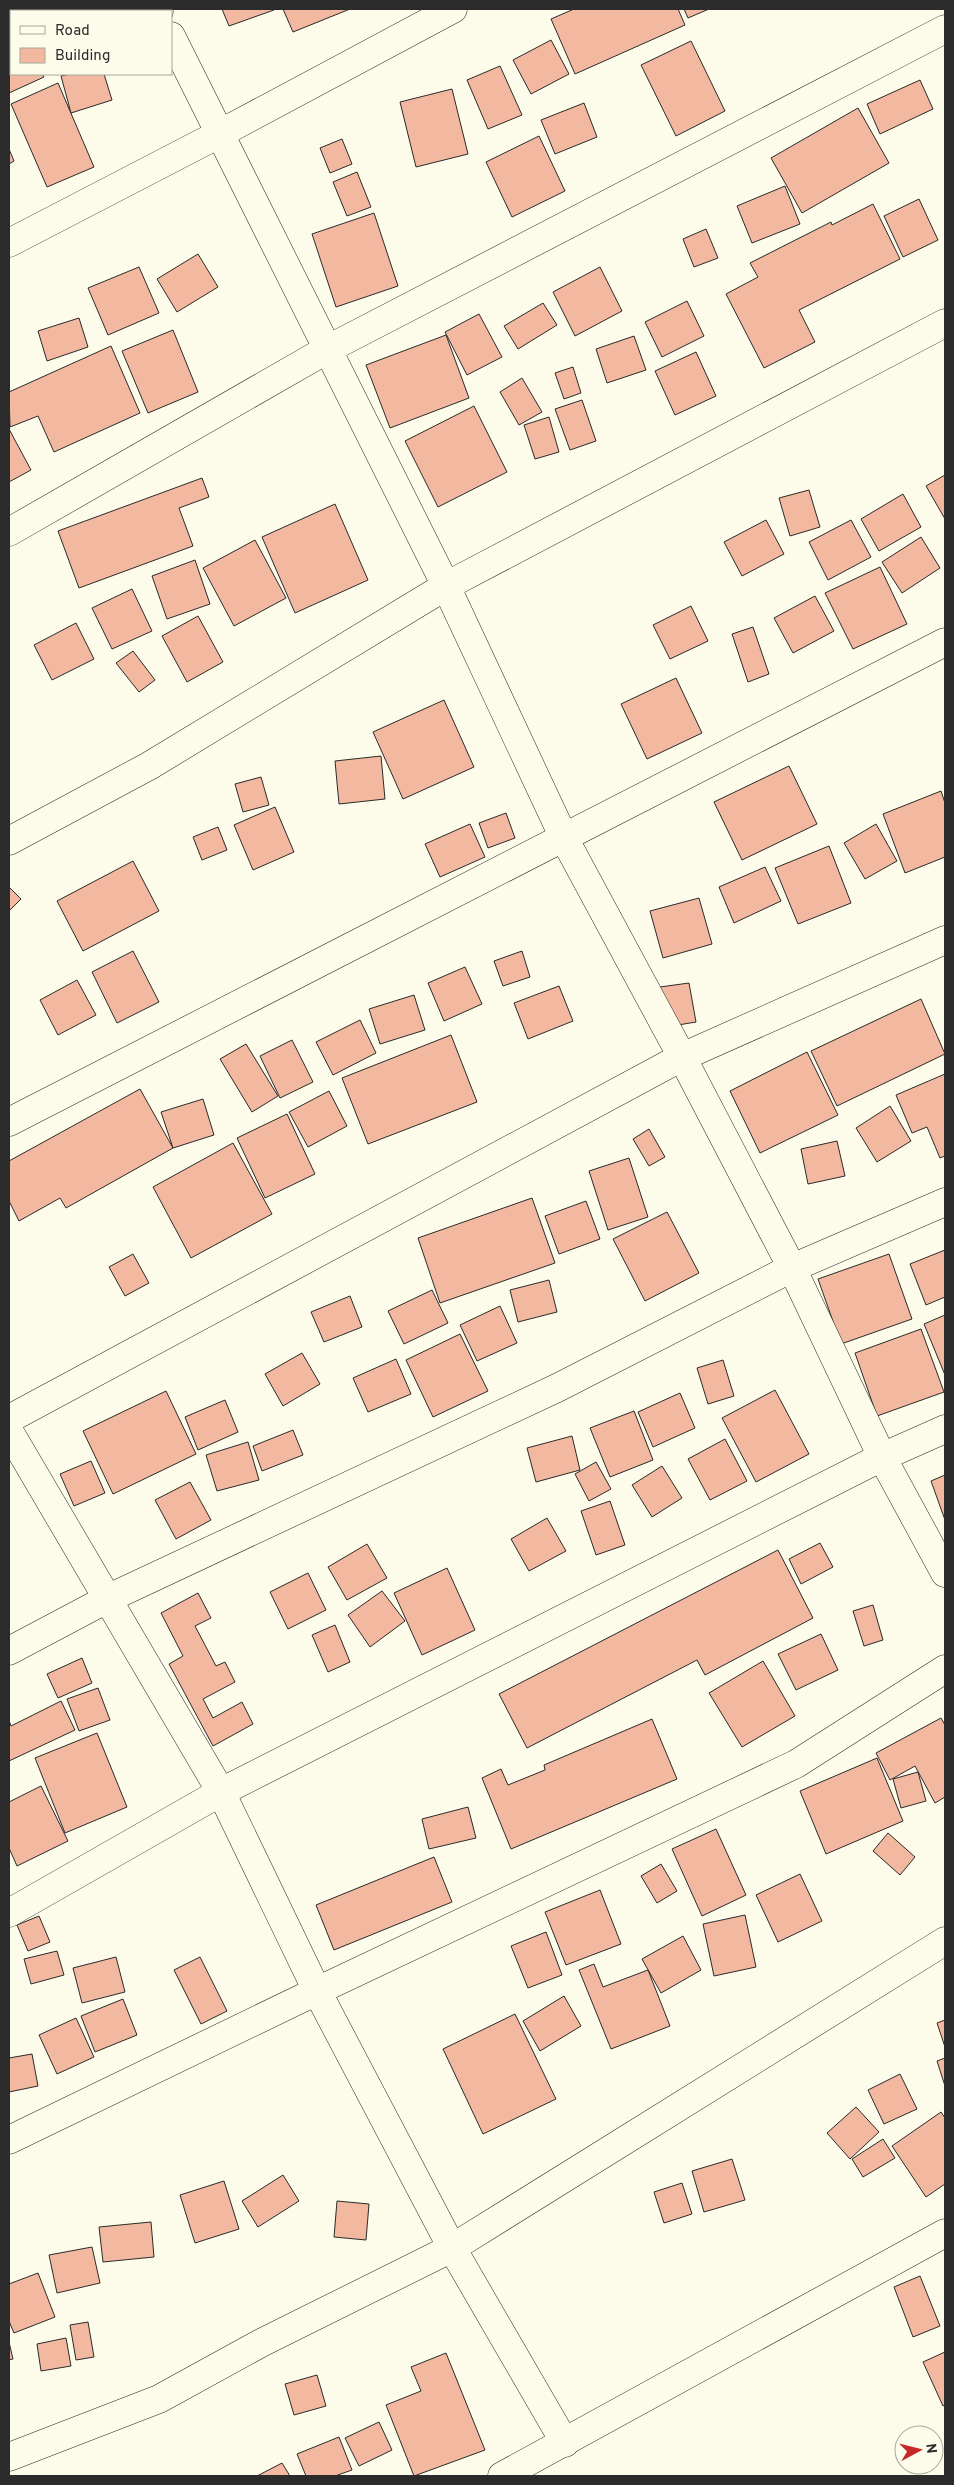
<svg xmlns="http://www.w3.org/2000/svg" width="954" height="2485" viewBox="0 0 954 2485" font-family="Overpass,sans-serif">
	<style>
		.building { fill: #f2b8a0; stroke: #2b2b2b }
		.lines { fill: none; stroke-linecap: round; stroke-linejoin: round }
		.minor-casing { stroke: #2b2b2b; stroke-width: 29 }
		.minor { stroke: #fdfbea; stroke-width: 28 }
	</style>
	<rect width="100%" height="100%" fill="#fdfbea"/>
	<g class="building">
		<rect x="64" y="9" width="26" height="2"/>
		<path d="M 222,9 L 273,9 L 274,10 L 229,26 Z"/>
		<path d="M 283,9 L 350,9 L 293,32 Z"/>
		<path d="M 574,9 L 678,9 L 685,25 L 575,74 L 551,19 Z"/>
		<path d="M 684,9 L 709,9 L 688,18 Z"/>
		<path d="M 11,21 L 11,74 L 42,74 L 44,77 L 9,93 L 9,22 Z"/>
		<path d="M 551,40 L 569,74 L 531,94 L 513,60 Z"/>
		<path d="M 691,41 L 725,111 L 676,136 L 641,65 Z"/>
		<path d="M 500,66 L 522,115 L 488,129 L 467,80 Z"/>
		<path d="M 70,74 L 104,74 L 112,100 L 71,113 L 61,76 Z"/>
		<path d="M 920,80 L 933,109 L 880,134 L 867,104 Z"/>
		<path d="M 58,83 L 94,167 L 47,187 L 11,104 Z"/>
		<path d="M 452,89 L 468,154 L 416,167 L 400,102 Z"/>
		<path d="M 584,103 L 597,137 L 555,154 L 541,120 Z"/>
		<path d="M 858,108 L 889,163 L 802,213 L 771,158 Z"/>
		<path d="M 539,136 L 565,191 L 512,217 L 486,162 Z"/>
		<path d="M 342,139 L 352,164 L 330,173 L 320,148 Z"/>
		<path d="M 9,149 L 14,161 L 9,164 Z"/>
		<path d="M 357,172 L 371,207 L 347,216 L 333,182 Z"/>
		<path d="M 785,186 L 800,224 L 752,243 L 737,206 Z"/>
		<path d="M 919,199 L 938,240 L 903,257 L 884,216 Z"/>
		<path d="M 873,204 L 900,259 L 799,310 L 815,342 L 764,368 L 726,294 L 758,277 L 750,263 L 831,222 L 832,225 Z"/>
		<path d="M 374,213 L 398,286 L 336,307 L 312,234 Z"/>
		<path d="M 706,229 L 718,258 L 694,267 L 683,239 Z"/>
		<path d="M 198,254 L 218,287 L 177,312 L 157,279 Z"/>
		<path d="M 139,267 L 159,313 L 108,335 L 88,288 Z"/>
		<path d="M 600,267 L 622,311 L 575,336 L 553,292 Z"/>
		<path d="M 687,301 L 704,336 L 662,357 L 645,322 Z"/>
		<path d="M 543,303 L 557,325 L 518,349 L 504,326 Z"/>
		<path d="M 479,314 L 502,357 L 467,375 L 445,332 Z"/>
		<path d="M 79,318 L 88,347 L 47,361 L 38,331 Z"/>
		<path d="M 173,330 L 198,392 L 148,413 L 122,351 Z"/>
		<path d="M 446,335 L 469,398 L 390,428 L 366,365 Z"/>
		<path d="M 634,336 L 646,370 L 607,383 L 596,349 Z"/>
		<path d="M 111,346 L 140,413 L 54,452 L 38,416 L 10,427 L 9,392 Z"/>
		<path d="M 696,352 L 716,396 L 675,415 L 655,371 Z"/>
		<path d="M 573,367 L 581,393 L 564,399 L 555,373 Z"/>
		<path d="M 522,378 L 542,412 L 519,425 L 500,392 Z"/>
		<path d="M 582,400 L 596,441 L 570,450 L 555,409 Z"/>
		<path d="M 474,406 L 507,472 L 438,507 L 405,441 Z"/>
		<path d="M 549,417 L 559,452 L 535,459 L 524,425 Z"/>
		<path d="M 9,429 L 31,470 L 9,482 Z"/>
		<path d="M 945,475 L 945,519 L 926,486 Z"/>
		<path d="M 202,478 L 209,497 L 179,508 L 193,546 L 79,588 L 58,531 Z"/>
		<path d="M 809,490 L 820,527 L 790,536 L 779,498 Z"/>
		<path d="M 903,494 L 921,527 L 879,551 L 861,519 Z"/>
		<path d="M 335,504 L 368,580 L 295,613 L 262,537 Z"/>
		<path d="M 766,520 L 784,554 L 742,576 L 724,542 Z"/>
		<path d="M 851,520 L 871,557 L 828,580 L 809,542 Z"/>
		<path d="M 921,537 L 940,568 L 902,593 L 882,562 Z"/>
		<path d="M 255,540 L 286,598 L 234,626 L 203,568 Z"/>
		<path d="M 195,560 L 210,604 L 167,619 L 152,576 Z"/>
		<path d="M 880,567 L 907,624 L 853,649 L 825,593 Z"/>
		<path d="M 132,589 L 152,631 L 112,649 L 92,608 Z"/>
		<path d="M 815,596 L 834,631 L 793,653 L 774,618 Z"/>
		<path d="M 691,606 L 708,641 L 670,659 L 653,625 Z"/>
		<path d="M 198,616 L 223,662 L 187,682 L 162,636 Z"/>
		<path d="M 76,623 L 94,659 L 52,680 L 34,645 Z"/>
		<path d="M 753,627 L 769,674 L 748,682 L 732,634 Z"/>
		<path d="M 133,651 L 155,680 L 139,692 L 116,663 Z"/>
		<path d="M 676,678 L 702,733 L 647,759 L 621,704 Z"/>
		<path d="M 444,700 L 474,767 L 403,799 L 373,732 Z"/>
		<path d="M 381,756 L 385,799 L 339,804 L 335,761 Z"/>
		<path d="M 789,766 L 817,824 L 742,860 L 714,802 Z"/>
		<path d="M 261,777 L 269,805 L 243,812 L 235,784 Z"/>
		<path d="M 941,791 L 945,803 L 945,857 L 905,873 L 883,814 Z"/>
		<path d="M 275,807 L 294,852 L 253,870 L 234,825 Z"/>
		<path d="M 506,813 L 515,838 L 488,848 L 479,823 Z"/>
		<path d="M 470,824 L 485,857 L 440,877 L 425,844 Z"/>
		<path d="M 876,824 L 897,861 L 865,879 L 844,843 Z"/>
		<path d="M 218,827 L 227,850 L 202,860 L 193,837 Z"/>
		<path d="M 829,846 L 851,903 L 798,924 L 775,868 Z"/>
		<path d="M 133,861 L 159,911 L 83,951 L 57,901 Z"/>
		<path d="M 765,867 L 781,901 L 734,923 L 719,887 Z"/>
		<path d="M 9,887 L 21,899 L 9,911 Z"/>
		<path d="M 699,898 L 712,944 L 663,958 L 650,911 Z"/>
		<path d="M 133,951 L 159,1002 L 117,1023 L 92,972 Z"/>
		<path d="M 522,951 L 530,977 L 503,986 L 494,961 Z"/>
		<path d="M 465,967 L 482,1004 L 444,1021 L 428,983 Z"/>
		<path d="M 77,980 L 96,1015 L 58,1035 L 40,1000 Z"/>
		<path d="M 689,983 L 696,1022 L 666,1027 L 660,987 Z"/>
		<path d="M 559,986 L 573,1021 L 528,1039 L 514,1003 Z"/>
		<path d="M 414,995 L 425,1030 L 380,1044 L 369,1009 Z"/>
		<path d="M 921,999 L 945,1054 L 837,1106 L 811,1051 Z"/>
		<path d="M 360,1020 L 376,1053 L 333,1075 L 316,1042 Z"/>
		<path d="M 451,1035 L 477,1102 L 368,1144 L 342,1078 Z"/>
		<path d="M 292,1040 L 313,1082 L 280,1098 L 260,1056 Z"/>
		<path d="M 246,1044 L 278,1096 L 252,1112 L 220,1059 Z"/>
		<path d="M 807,1052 L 838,1115 L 760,1153 L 730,1091 Z"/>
		<path d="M 945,1074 L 945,1156 L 940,1158 L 927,1127 L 912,1133 L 896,1095 Z"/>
		<path d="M 140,1089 L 173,1148 L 66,1208 L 60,1198 L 19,1221 L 9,1201 L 9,1161 Z"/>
		<path d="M 329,1091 L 347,1126 L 308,1147 L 289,1112 Z"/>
		<path d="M 203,1099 L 214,1135 L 173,1148 L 161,1112 Z"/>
		<path d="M 890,1106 L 911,1141 L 877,1162 L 856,1128 Z"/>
		<path d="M 287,1114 L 315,1174 L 265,1198 L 237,1138 Z"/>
		<path d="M 649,1129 L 665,1157 L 649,1166 L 633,1139 Z"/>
		<path d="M 837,1141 L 845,1176 L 808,1184 L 801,1149 Z"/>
		<path d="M 233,1143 L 272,1214 L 191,1258 L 153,1187 Z"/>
		<path d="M 629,1158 L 648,1217 L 608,1230 L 589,1171 Z"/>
		<path d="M 532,1198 L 555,1263 L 440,1303 L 418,1238 Z"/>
		<path d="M 586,1201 L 600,1239 L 559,1254 L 545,1216 Z"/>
		<path d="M 667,1212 L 699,1273 L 645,1301 L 613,1239 Z"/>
		<path d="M 945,1250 L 945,1297 L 926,1305 L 910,1264 Z"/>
		<path d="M 133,1254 L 149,1283 L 125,1296 L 109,1267 Z"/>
		<path d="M 889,1254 L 912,1319 L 841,1344 L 818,1279 Z"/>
		<path d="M 549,1280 L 557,1312 L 518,1322 L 510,1290 Z"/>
		<path d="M 432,1290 L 448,1323 L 404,1344 L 388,1311 Z"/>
		<path d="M 350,1296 L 362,1327 L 324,1342 L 311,1312 Z"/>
		<path d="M 500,1306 L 517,1343 L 477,1361 L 460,1325 Z"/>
		<path d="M 945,1315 L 945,1375 L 924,1324 Z"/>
		<path d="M 921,1329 L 944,1392 L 877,1416 L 855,1353 Z"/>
		<path d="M 460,1334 L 488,1391 L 433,1417 L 406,1360 Z"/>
		<path d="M 302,1353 L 320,1384 L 283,1406 L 265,1374 Z"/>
		<path d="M 396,1359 L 411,1394 L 368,1412 L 353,1378 Z"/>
		<path d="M 723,1360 L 734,1396 L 708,1404 L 697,1368 Z"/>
		<path d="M 775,1390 L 809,1454 L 756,1482 L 722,1418 Z"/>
		<path d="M 166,1391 L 196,1454 L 113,1494 L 83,1431 Z"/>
		<path d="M 680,1393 L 695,1428 L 653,1447 L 638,1412 Z"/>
		<path d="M 225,1400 L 238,1432 L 198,1450 L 185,1417 Z"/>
		<path d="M 634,1411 L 653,1460 L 610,1477 L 590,1428 Z"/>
		<path d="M 293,1430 L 303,1455 L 262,1471 L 253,1446 Z"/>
		<path d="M 572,1436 L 580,1470 L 536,1482 L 527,1448 Z"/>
		<path d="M 725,1439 L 747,1481 L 710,1500 L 688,1459 Z"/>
		<path d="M 248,1442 L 259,1480 L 217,1491 L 206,1455 Z"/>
		<path d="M 91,1461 L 105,1493 L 74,1506 L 60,1474 Z"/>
		<path d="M 596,1462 L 611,1489 L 589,1501 L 575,1474 Z"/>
		<path d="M 662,1466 L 682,1498 L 652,1517 L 632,1485 Z"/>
		<path d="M 945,1475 L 945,1520 L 931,1481 Z"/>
		<path d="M 190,1482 L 211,1520 L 176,1539 L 155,1500 Z"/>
		<path d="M 610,1501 L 625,1545 L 596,1555 L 581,1511 Z"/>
		<path d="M 547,1518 L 566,1551 L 529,1571 L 511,1539 Z"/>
		<path d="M 820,1543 L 833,1567 L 801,1584 L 789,1559 Z"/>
		<path d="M 367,1544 L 387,1578 L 347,1600 L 328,1567 Z"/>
		<path d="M 778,1550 L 813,1618 L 705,1675 L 697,1660 L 527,1748 L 499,1694 Z"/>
		<path d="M 447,1568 L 475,1630 L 422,1655 L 394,1593 Z"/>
		<path d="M 308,1573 L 326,1610 L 288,1629 L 270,1592 Z"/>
		<path d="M 382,1591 L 405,1621 L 370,1647 L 348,1615 Z"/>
		<path d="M 198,1593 L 211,1618 L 195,1626 L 216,1666 L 225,1662 L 235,1682 L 203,1699 L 213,1718 L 242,1702 L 253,1724 L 213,1746 L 169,1664 L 183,1656 L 161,1613 Z"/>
		<path d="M 873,1605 L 883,1640 L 864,1646 L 853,1611 Z"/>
		<path d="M 335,1625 L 350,1662 L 328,1672 L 312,1635 Z"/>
		<path d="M 821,1634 L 838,1670 L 796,1690 L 778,1654 Z"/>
		<path d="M 82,1658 L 92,1683 L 58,1698 L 47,1674 Z"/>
		<path d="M 763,1661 L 795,1716 L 742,1747 L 709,1693 Z"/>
		<path d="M 98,1688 L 110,1720 L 79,1731 L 67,1699 Z"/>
		<path d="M 61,1701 L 75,1730 L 9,1761 L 9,1720 L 11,1726 Z"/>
		<path d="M 941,1718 L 945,1725 L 945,1797 L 935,1803 L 915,1766 L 890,1780 L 876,1753 Z"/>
		<path d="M 652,1719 L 677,1779 L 511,1849 L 482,1778 L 501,1769 L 508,1785 L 545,1770 L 544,1765 Z"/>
		<path d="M 97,1733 L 127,1807 L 65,1833 L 35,1758 Z"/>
		<path d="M 877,1758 L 903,1821 L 826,1854 L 800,1791 Z"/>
		<path d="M 918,1772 L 926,1801 L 901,1808 L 893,1779 Z"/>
		<path d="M 41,1786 L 68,1841 L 17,1866 L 9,1848 L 9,1802 Z"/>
		<path d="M 468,1807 L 476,1838 L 429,1849 L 422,1819 Z"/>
		<path d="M 716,1829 L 746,1895 L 702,1916 L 672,1849 Z"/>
		<path d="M 888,1833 L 915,1857 L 900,1875 L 873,1851 Z"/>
		<path d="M 434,1857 L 452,1902 L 334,1950 L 316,1905 Z"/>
		<path d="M 661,1864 L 677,1891 L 657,1903 L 641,1876 Z"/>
		<path d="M 800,1874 L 822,1921 L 778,1942 L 756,1895 Z"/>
		<path d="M 600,1890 L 621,1944 L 566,1965 L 545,1912 Z"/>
		<path d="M 745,1915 L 756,1967 L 714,1976 L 703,1924 Z"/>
		<path d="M 39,1916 L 50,1942 L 28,1951 L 17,1925 Z"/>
		<path d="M 546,1932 L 562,1975 L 528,1988 L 511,1946 Z"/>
		<path d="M 683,1936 L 701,1970 L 661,1993 L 642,1959 Z"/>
		<path d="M 57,1951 L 64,1975 L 31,1984 L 24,1959 Z"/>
		<path d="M 116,1957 L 125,1992 L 82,2003 L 73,1968 Z"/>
		<path d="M 200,1957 L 227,2011 L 201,2024 L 174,1970 Z"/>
		<path d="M 594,1964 L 603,1987 L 648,1970 L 670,2026 L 611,2049 L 579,1970 Z"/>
		<path d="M 564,1996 L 581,2026 L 540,2051 L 523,2021 Z"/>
		<path d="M 123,1999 L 137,2035 L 95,2052 L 81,2016 Z"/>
		<path d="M 515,2014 L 556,2099 L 483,2134 L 443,2049 Z"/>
		<path d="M 76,2018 L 94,2057 L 57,2074 L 39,2035 Z"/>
		<path d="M 945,2020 L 945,2047 L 937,2023 Z"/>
		<path d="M 32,2054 L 38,2086 L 9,2092 L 9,2058 Z"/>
		<path d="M 945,2058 L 945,2086 L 937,2061 Z"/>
		<path d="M 900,2074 L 917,2109 L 884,2124 L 868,2090 Z"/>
		<path d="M 856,2107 L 879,2132 L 850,2159 L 827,2133 Z"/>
		<path d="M 941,2112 L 945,2118 L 945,2184 L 926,2197 L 892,2146 Z"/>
		<path d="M 883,2139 L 895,2158 L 863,2177 L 852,2159 Z"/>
		<path d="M 732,2159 L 745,2200 L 704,2212 L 692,2171 Z"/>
		<path d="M 283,2175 L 299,2201 L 258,2227 L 242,2201 Z"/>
		<path d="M 224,2181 L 239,2229 L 195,2243 L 180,2195 Z"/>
		<path d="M 682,2183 L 692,2214 L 664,2223 L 654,2192 Z"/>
		<path d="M 337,2201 L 369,2204 L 366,2240 L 334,2237 Z"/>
		<path d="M 151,2222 L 154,2257 L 103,2262 L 99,2227 Z"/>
		<path d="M 92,2247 L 100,2283 L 57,2293 L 49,2255 Z"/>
		<path d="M 38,2273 L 55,2317 L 14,2333 L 9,2321 L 9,2284 Z"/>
		<path d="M 920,2276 L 940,2326 L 913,2337 L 894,2287 Z"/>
		<path d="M 88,2322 L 94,2357 L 76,2360 L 70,2325 Z"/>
		<path d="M 66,2338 L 71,2366 L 41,2371 L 37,2344 Z"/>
		<path d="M 9,2342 L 13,2359 L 9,2360 Z"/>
		<path d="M 945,2352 L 945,2405 L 943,2406 L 923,2362 Z"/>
		<path d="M 446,2353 L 485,2450 L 414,2476 L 386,2405 L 421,2391 L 411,2367 Z"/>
		<path d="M 317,2375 L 326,2406 L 294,2415 L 285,2384 Z"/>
		<path d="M 379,2422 L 392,2450 L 359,2466 L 345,2438 Z"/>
		<path d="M 339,2437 L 352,2470 L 335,2476 L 306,2476 L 297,2454 Z"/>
		<path d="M 282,2463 L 290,2476 L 257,2476 Z"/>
	</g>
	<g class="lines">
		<defs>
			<g id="minor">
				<path d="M 157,9 L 159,11"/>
				<path d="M 171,36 L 446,586 L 564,838 L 682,1057 L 792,1268 L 882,1457 L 945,1573"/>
				<path d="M 9,243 L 221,133 L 453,9"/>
				<path d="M 9,532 L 328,349 L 945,29"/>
				<path d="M 9,841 L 149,766 L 446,586 L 945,323"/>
				<path d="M 9,1122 L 945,642"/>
				<path d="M 9,1419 L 682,1057 L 945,940"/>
				<path d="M 9,1431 L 221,1792 L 317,1991 L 452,2248 L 565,2443"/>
				<path d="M 9,1651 L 107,1599 L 557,1388 L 792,1268 L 945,1202"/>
				<path d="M 9,1913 L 221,1792 L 882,1457 L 945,1429"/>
				<path d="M 9,2140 L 317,1991 L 796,1764 L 945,1669"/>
				<path d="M 9,2457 L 159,2399 L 261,2343 L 452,2248 L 945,1941"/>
				<path d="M 502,2476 L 945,2233"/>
			</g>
		</defs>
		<use href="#minor" class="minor-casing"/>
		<use href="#minor" class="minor"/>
	</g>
	<rect width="954" height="2485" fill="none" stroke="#2b2b2b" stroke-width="20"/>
	<rect x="10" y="10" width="162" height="65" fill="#fdfbea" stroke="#a9a89e"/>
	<rect x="20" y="26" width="25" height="8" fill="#fdfbea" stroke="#a9a89e"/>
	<text x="55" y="35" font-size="15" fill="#2b2b2b">Road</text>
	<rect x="20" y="48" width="25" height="15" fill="#f2b8a0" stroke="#a9a89e"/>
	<text x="55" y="60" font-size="15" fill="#2b2b2b">Building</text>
	<g transform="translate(919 2450) rotate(83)"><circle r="24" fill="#fdfbea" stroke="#a9a89e"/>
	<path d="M0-4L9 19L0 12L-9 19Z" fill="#c62828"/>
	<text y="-8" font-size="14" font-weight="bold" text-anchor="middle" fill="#2b2b2b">N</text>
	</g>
</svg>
